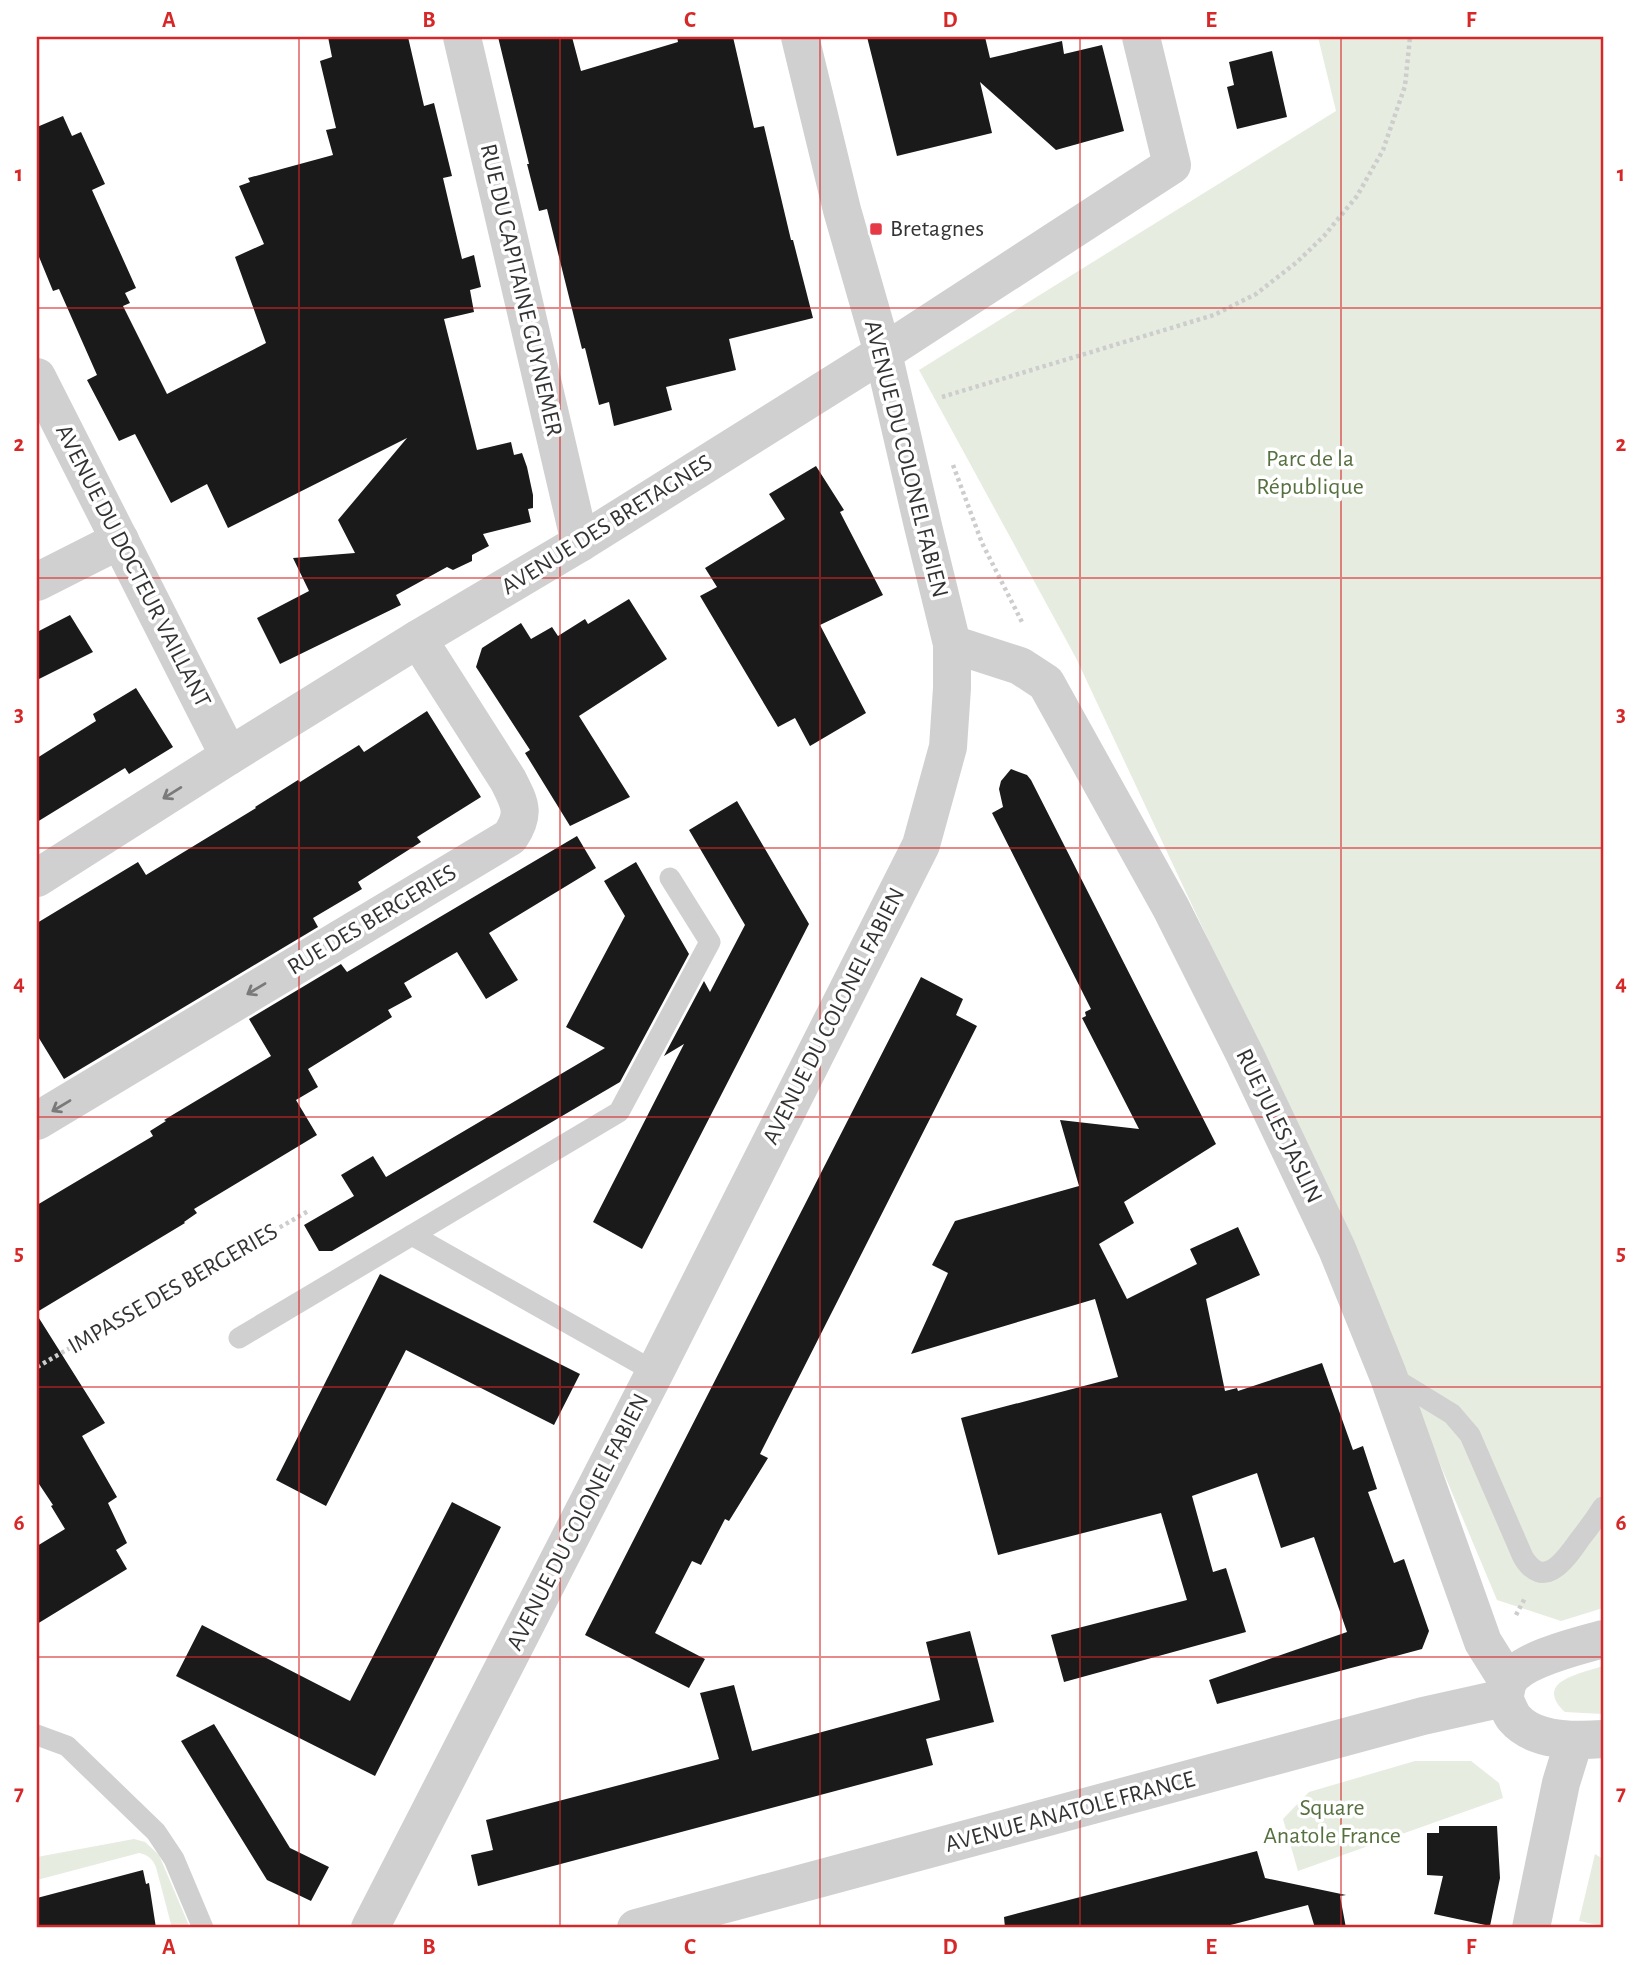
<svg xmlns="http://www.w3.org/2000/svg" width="1640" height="1965" viewBox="0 0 1640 1965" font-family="'Alegreya Sans',sans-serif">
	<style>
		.green { fill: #e6ecdf }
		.building { fill: #1a1a1a }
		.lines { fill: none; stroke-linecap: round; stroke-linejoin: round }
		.path { stroke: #cdcdcd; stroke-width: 4.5; stroke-dasharray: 3.5 3.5; stroke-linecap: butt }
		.service { stroke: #d0d0d0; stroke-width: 21 }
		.minor { stroke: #d0d0d0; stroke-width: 38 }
		.tertiary { stroke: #d0d0d0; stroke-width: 38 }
		.oneway { stroke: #7a7a7a }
		.grid { fill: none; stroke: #d62828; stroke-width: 2; stroke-opacity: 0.55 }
		.poi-dot { fill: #e63946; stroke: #fff; stroke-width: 2.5 }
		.labels { text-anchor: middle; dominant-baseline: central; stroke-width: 7; stroke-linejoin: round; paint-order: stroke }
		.poi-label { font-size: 24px; fill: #333; stroke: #fff; text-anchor: start }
		.street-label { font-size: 24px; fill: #333; stroke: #fff }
		.park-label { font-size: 24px; fill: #56703f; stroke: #fff }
		.neatline { fill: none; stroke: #d62828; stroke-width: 2.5 }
		.grid-label { font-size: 23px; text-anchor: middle; font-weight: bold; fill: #d62828 }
	</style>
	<rect width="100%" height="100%" fill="#fff"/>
	<g class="green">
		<path d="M 1318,37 L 1603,37 L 1603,1608 L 1561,1621 L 1497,1600 L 1321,1180 L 1076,658 L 919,370 L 1336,111 Z"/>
		<path d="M 1603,1666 L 1603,1714 L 1565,1712 C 1533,1681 1580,1674 1603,1666 Z"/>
		<path d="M 1415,1761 L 1471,1761 L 1499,1783 L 1503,1798 L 1298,1871 L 1283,1819 L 1309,1792 Z"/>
		<path d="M 134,1839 L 145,1842 L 159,1855 L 190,1928 L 172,1928 L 156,1867 C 152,1858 148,1855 139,1853 L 37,1880 L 37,1857 Z"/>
		<path d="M 1595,1854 L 1603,1859 L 1603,1926 L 1579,1921 Z"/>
	</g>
	<g class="building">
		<path d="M 328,37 L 408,37 L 424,106 L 434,103 L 452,176 L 443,178 L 462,259 L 474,255 L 481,287 L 470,290 L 474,312 L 444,319 L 477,450 L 511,442 L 514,455 L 522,453 L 527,467 L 533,495 L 533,508 L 528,509 L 531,522 L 483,534 L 489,546 L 472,555 L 472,561 L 453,570 L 447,567 L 396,595 L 401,605 L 280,664 L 257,618 L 309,591 L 293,558 L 355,553 L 338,520 L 407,438 L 228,528 L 207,484 L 171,503 L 135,434 L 119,441 L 87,380 L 97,375 L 59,289 L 53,291 L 37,252 L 37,127 L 63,116 L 72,136 L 81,132 L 105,184 L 92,190 L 136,288 L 125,293 L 130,303 L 123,306 L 167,394 L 266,343 L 235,257 L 264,244 L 239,186 L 250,182 L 248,178 L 333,155 L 326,130 L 336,128 L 320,61 L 332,57 Z"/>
		<path d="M 498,37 L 572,37 L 581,71 L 678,42 L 677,37 L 733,37 L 754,128 L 764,126 L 791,240 L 793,240 L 813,318 L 729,339 L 736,370 L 666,387 L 672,410 L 614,426 L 609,402 L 599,405 L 585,348 L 582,349 L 547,209 L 539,211 L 527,164 L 529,164 Z"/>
		<path d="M 867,37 L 985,37 L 990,58 L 1062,41 L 1064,54 L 1102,45 L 1124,131 L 1056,150 L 980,82 L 992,133 L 897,156 Z"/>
		<path d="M 1272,51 L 1287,117 L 1237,129 L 1227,87 L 1234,85 L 1229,62 Z"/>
		<path d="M 816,466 L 844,510 L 840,512 L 883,595 L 820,625 L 866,713 L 810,746 L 795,718 L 778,727 L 700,596 L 717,587 L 705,568 L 785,519 L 769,494 Z"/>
		<path d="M 629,599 L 667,659 L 579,716 L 630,797 L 570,826 L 525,753 L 530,750 L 476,667 L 482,648 L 521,623 L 531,639 L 552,627 L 558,636 L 585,619 L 588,624 Z"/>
		<path d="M 70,615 L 93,652 L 37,680 L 37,632 Z"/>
		<path d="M 136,688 L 173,747 L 129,774 L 125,768 L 37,822 L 37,758 L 96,721 L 93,714 Z"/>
		<path d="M 427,711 L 481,797 L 417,837 L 421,842 L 358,882 L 362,889 L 313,918 L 318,927 L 64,1079 L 37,1035 L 37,923 L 138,862 L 146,875 L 256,808 L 255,807 L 298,780 L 300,782 L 359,745 L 364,752 Z"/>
		<path d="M 1011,769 L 1027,775 L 1031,780 L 1216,1144 L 1124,1202 L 1134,1223 L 1099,1244 L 1127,1299 L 1197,1264 L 1190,1249 L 1238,1227 L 1260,1275 L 1206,1299 L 1225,1391 L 1237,1388 L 1238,1391 L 1322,1363 L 1353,1450 L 1363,1446 L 1377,1489 L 1368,1492 L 1394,1563 L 1404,1559 L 1429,1631 L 1422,1649 L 1217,1704 L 1209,1680 L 1347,1632 L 1314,1537 L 1281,1548 L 1257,1473 L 1192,1496 L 1213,1572 L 1226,1568 L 1246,1632 L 1064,1682 L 1051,1635 L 1187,1600 L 1161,1513 L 998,1555 L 961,1418 L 1118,1377 L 1095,1299 L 911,1354 L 948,1273 L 932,1265 L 955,1221 L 1079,1186 L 1060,1120 L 1139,1129 L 1082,1018 L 1086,1016 L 1085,1012 L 1091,1009 L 992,813 L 1003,807 L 999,789 L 1001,781 Z"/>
		<path d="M 737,801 L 809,924 L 642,1249 L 593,1222 L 684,1044 L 664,1056 L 704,981 L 710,992 L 745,925 L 689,830 Z"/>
		<path d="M 577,836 L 596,868 L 489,933 L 518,980 L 486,999 L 457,952 L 404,983 L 412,997 L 388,1010 L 392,1017 L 308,1069 L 318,1087 L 296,1100 L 317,1135 L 194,1209 L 197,1213 L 184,1222 L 185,1223 L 37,1312 L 37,1205 L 153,1136 L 150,1131 L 166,1121 L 164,1120 L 271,1056 L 249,1019 L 341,964 L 347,972 Z"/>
		<path d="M 636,862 L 689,954 L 620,1082 L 332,1251 L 319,1251 L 304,1225 L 354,1196 L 341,1175 L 373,1156 L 386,1177 L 605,1048 L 566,1027 L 625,916 L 604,881 Z"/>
		<path d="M 921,977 L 963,999 L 956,1015 L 977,1026 L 760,1454 L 768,1458 L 729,1521 L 725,1519 L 701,1565 L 692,1561 L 655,1633 L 705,1659 L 689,1688 L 585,1635 Z"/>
		<path d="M 380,1274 L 580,1374 L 554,1425 L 406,1350 L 326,1506 L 276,1480 Z"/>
		<path d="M 37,1315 L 105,1423 L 82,1436 L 117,1497 L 108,1503 L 127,1543 L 116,1550 L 127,1569 L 37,1624 L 37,1546 L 65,1529 L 51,1506 L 53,1505 L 37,1481 Z"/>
		<path d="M 452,1502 L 501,1527 L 375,1776 L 176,1676 L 202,1625 L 350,1701 Z"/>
		<path d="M 970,1631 L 994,1722 L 926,1739 L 933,1765 L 478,1886 L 471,1855 L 493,1850 L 486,1820 L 719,1759 L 700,1693 L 734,1685 L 752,1751 L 940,1700 L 926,1642 Z"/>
		<path d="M 214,1724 L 290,1848 L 329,1867 L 311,1901 L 267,1880 L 181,1741 Z"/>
		<path d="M 1439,1826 L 1497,1826 L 1500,1878 L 1490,1926 L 1434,1914 L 1443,1876 L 1427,1875 L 1427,1833 L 1439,1833 Z"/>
		<path d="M 1257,1851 L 1265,1878 L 1346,1895 L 1340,1896 L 1346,1928 L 1315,1928 L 1308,1905 L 1219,1928 L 1005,1928 L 1004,1917 Z"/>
		<path d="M 143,1870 L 146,1884 L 149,1883 L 156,1928 L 37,1928 L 37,1898 Z"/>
	</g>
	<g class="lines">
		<g class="path">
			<path d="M 942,397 L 1214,315 L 1256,294 L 1297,262 L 1324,236 L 1357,196 L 1383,150 L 1405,86 L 1410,37"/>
			<path d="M 953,465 L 982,543 L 1023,624"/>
			<path d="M 37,1367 L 310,1210"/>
			<path d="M 1516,1615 L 1525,1598"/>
		</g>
		<g class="service">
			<path d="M 412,1235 L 655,1372"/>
			<path d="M 239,1338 L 619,1112 L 710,942 L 670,878"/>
			<path d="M 1390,1376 L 1452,1414 L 1470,1435 L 1523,1557 C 1544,1592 1566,1559 1580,1539 C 1588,1529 1596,1518 1603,1507"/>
			<path d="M 37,1735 L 67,1746 L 156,1832 L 174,1859 L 203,1928"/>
		</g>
		<g class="minor">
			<path d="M 462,37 L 580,543"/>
			<path d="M 37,377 L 229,756"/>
			<path d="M 37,582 L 120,540"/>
			<path d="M 952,644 L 1020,666 L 1046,683 L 1171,908 L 1245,1055 L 1337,1249 L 1388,1375 L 1483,1642 L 1508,1682"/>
			<path d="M 37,878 L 229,756 L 418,639 L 580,543 L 883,353 L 1172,165 L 1141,37"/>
			<path d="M 37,1121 L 510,837 C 526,813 520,804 508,780 L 418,639"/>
			<path d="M 370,1928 L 655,1372 L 921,845 L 948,747 L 952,688 L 952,644 L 923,526 L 883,353 L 842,210 L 800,37"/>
			<path d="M 1531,1928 L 1561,1783 L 1574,1741"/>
		</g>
		<g class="tertiary">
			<path d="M 1603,1639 C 1579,1646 1520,1659 1508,1682 C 1506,1687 1506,1693 1504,1698 C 1507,1704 1510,1713 1514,1718 C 1534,1742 1576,1741 1603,1739"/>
			<path d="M 636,1928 L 1423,1716 L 1504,1698"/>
		</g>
	</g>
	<defs><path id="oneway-shaft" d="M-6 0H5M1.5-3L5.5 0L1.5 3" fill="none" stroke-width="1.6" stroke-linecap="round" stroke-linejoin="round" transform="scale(1.75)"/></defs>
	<g class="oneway">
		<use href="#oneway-shaft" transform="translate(172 793) rotate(148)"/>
		<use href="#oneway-shaft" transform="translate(256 989) rotate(149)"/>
		<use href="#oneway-shaft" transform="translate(61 1106) rotate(149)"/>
	</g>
	<path class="grid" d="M 299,37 L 299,1928M 560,37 L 560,1928M 820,37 L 820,1928M 1080,37 L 1080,1928M 1341,37 L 1341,1928M 37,308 L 1603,308M 37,578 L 1603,578M 37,848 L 1603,848M 37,1117 L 1603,1117M 37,1387 L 1603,1387M 37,1657 L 1603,1657"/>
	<rect class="poi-dot" x="869" y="222" width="14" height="14" rx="3.5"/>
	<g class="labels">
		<g class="poi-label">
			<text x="890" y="229">Bretagnes</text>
		</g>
		<g class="street-label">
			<text transform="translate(521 290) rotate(77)">RUE DU CAPITAINE GUYNEMER</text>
			<text transform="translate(906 459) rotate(76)">AVENUE DU COLONEL FABIEN</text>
			<text transform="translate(607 525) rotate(-32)">AVENUE DES BRETAGNES</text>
			<text transform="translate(133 566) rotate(63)">AVENUE DU DOCTEUR VAILLANT</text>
			<text transform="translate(372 920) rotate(-31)">RUE DES BERGERIES</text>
			<text transform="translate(834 1016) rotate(-63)">AVENUE DU COLONEL FABIEN</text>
			<text transform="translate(1279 1126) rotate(64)">RUE JULES JASLIN</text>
			<text transform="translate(173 1289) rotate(-30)">IMPASSE DES BERGERIES</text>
			<text transform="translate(578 1522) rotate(-63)">AVENUE DU COLONEL FABIEN</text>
			<text transform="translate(1070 1812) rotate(-15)">AVENUE ANATOLE FRANCE</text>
		</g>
		<g class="park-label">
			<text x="1310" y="459">Parc de la<tspan x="1310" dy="28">République</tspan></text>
			<text x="1332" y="1808">Square<tspan x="1332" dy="28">Anatole France</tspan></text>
		</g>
	</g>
	<rect width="1640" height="1965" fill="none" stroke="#ffffff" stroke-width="77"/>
	<rect x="38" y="38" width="1564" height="1888" class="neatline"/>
	<g class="grid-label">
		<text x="169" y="27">A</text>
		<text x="429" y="27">B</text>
		<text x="690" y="27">C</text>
		<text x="950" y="27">D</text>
		<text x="1211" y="27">E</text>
		<text x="1471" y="27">F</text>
		<text x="19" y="181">1</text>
		<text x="1621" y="181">1</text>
		<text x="19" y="451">2</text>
		<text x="1621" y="451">2</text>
		<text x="19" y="721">3</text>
		<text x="1621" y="721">3</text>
		<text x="19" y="990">4</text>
		<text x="1621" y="990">4</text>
		<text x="19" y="1260">5</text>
		<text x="1621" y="1260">5</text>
		<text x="19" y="1530">6</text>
		<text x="1621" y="1530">6</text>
		<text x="19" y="1800">7</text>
		<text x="1621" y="1800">7</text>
		<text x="169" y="1954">A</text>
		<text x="429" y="1954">B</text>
		<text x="690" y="1954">C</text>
		<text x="950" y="1954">D</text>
		<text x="1211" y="1954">E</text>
		<text x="1471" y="1954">F</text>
	</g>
</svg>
